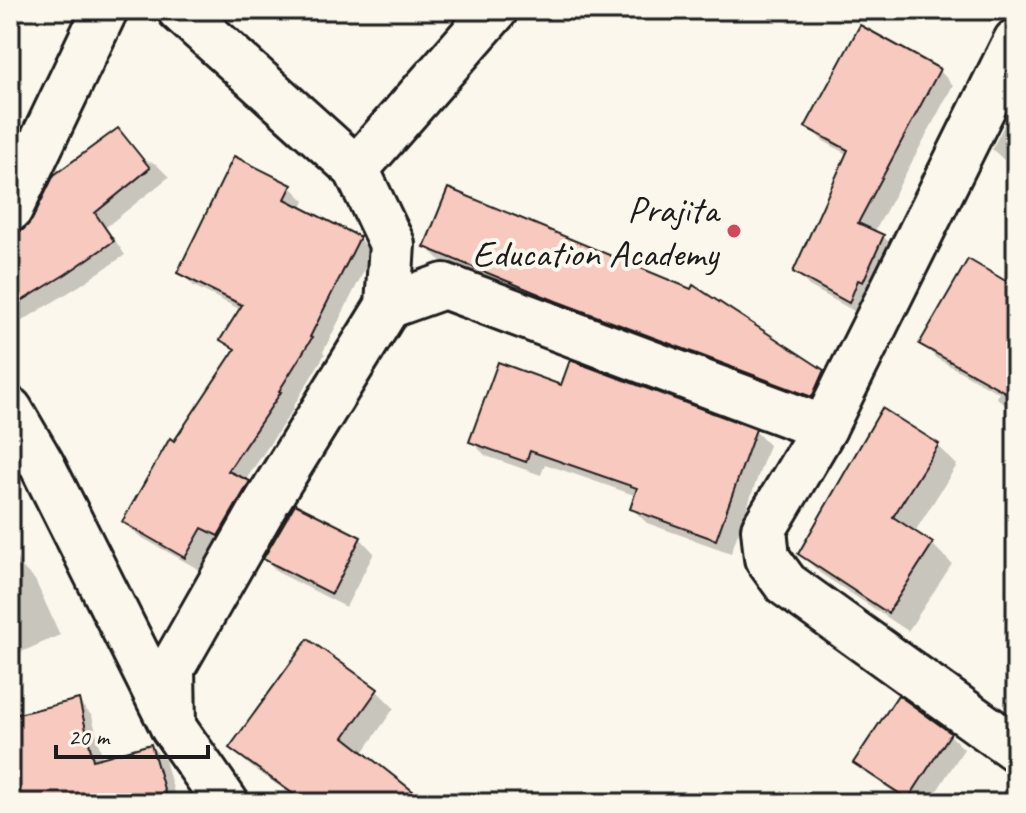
<svg xmlns="http://www.w3.org/2000/svg" width="1026" height="813" viewBox="0 0 1026 813" font-family="Caveat,sans-serif">
	<style>
		.shadow { fill: #0003 }
		.building { fill: #f8c9be; stroke: #1c1c1c; stroke-width: 2 }
		.lines { fill: none; stroke-linecap: round; stroke-linejoin: round }
		.minor-casing { stroke: #1c1c1c; stroke-width: 50 }
		.minor { stroke: #fbf7ec; stroke-width: 44 }
		.poi-dot { fill: #d1495b; stroke: #fbf7ec; stroke-width: 3 }
		.labels { text-anchor: middle; dominant-baseline: central; stroke-width: 8; stroke-linejoin: round; paint-order: stroke }
		.poi-label { font-size: 38px; fill: #1c1c1c; stroke: #fbf7ec; text-anchor: end }
	</style>
	<rect width="100%" height="100%" fill="#fbf7ec"/>
	<filter id="ink" filterUnits="userSpaceOnUse"><feTurbulence type="fractalNoise" baseFrequency=".0125" numOctaves="2"/><feDisplacementMap in="SourceGraphic" scale="16" xChannelSelector="R" yChannelSelector="G"/><feConvolveMatrix kernelMatrix="1 2 1 2 8 2 1 2 1" color-interpolation-filters="sRGB"/></filter>
	<g filter="url(#ink)">
		<g class="shadow">
			<path d="M 939,70 L 953,85 L 874,233 L 883,236 L 897,251 L 863,316 L 809,286 L 795,271 L 848,155 L 822,140 L 808,126 Z"/>
			<path d="M 1016,102 L 1016,168 L 1007,163 L 992,149 Z"/>
			<path d="M 98,145 L 156,164 L 169,177 L 106,227 L 125,255 L 79,286 L 22,321 L 10,309 L 10,253 Z"/>
			<path d="M 291,187 L 305,201 L 301,210 L 359,239 L 373,253 L 323,352 L 325,354 L 293,407 L 294,408 L 245,481 L 263,497 L 233,549 L 216,541 L 200,570 L 139,536 L 125,522 L 236,352 L 223,339 L 241,310 L 194,286 L 180,272 Z"/>
			<path d="M 426,246 L 822,371 L 839,388 L 828,412 L 574,317 L 443,263 Z"/>
			<path d="M 1016,290 L 1016,414 L 996,397 L 999,393 L 936,358 L 922,343 Z"/>
			<path d="M 755,431 L 769,445 L 731,553 L 647,523 L 632,509 L 637,496 L 545,464 L 541,475 L 486,456 L 471,441 Z"/>
			<path d="M 938,446 L 957,465 L 914,533 L 932,544 L 952,564 L 908,631 L 820,573 L 800,553 Z"/>
			<path d="M 360,538 L 374,553 L 346,607 L 279,573 L 265,559 Z"/>
			<path d="M 10,546 L 21,566 L 35,580 L 60,635 L 10,657 Z"/>
			<path d="M 308,641 L 377,691 L 394,708 L 362,754 L 425,803 L 303,803 L 249,765 L 232,747 Z"/>
			<path d="M 898,698 L 950,735 L 964,749 L 929,803 L 910,803 L 870,776 L 856,762 Z"/>
			<path d="M 78,701 L 92,716 L 103,760 L 151,746 L 165,760 L 177,803 L 10,803 L 10,718 Z"/>
		</g>
		<g class="building">
			<path d="M 860,25 L 940,69 L 858,223 L 884,235 L 863,282 L 858,280 L 849,303 L 793,272 L 848,150 L 805,127 Z"/>
			<path d="M 118,128 L 150,168 L 95,213 L 114,241 L 66,274 L 10,308 L 10,234 L 23,230 L 32,220 L 54,175 Z"/>
			<path d="M 234,156 L 292,185 L 285,199 L 360,237 L 310,337 L 312,338 L 279,391 L 281,392 L 228,471 L 250,481 L 218,536 L 202,528 L 185,558 L 122,522 L 170,438 L 174,441 L 235,349 L 220,340 L 242,305 L 177,273 Z"/>
			<path d="M 448,188 L 691,289 L 693,285 L 824,370 L 812,397 L 556,301 L 424,247 Z"/>
			<path d="M 968,259 L 1016,287 L 1016,398 L 919,344 Z"/>
			<path d="M 570,360 L 756,429 L 716,540 L 630,509 L 637,488 L 530,451 L 526,462 L 469,442 L 498,362 L 561,385 Z"/>
			<path d="M 882,408 L 939,444 L 893,517 L 933,543 L 888,613 L 798,554 Z"/>
			<path d="M 295,504 L 361,537 L 332,594 L 263,559 Z"/>
			<path d="M 308,639 L 378,689 L 344,737 L 428,803 L 306,803 L 229,748 Z"/>
			<path d="M 898,695 L 951,733 L 908,799 L 853,763 Z"/>
			<path d="M 79,699 L 93,760 L 151,744 L 168,803 L 10,803 L 10,716 Z"/>
		</g>
		<g class="lines">
			<defs>
				<g id="minor">
					<path d="M 180,10 L 356,169 L 392,244 L 388,306 L 444,286 L 824,428"/>
					<path d="M 1016,41 L 824,428 L 764,529 L 767,558 L 786,584 L 1016,749"/>
					<path d="M 356,169 L 495,10"/>
					<path d="M 10,209 L 105,10"/>
					<path d="M 10,410 L 42,465 L 173,727 L 226,803"/>
					<path d="M 173,727 L 172,668 L 263,508 L 388,306"/>
				</g>
			</defs>
			<use href="#minor" class="minor-casing"/>
			<use href="#minor" class="minor"/>
		</g>
	</g>
	<circle class="poi-dot" cx="734" cy="231" r="8"/>
	<g class="labels">
		<g class="poi-label">
			<text x="718" y="209">Prajita<tspan x="718" dy="44">Education Academy</tspan></text>
		</g>
	</g>
	<rect width="1026" height="813" fill="none" stroke="#fbf7ec" stroke-width="40"/>
	<rect x="20" y="20" width="986" height="773" fill="none" stroke="#1c1c1c" stroke-width="3" filter="url(#ink)"/>
	<path d="M56 745v12h152v-12" fill="none" stroke="#1c1c1c" stroke-width="4"/>
	<text x="68" y="745" font-size="24" fill="#1c1c1c" stroke="#fbf7ec" stroke-width="6" paint-order="stroke">20 m</text>
</svg>
